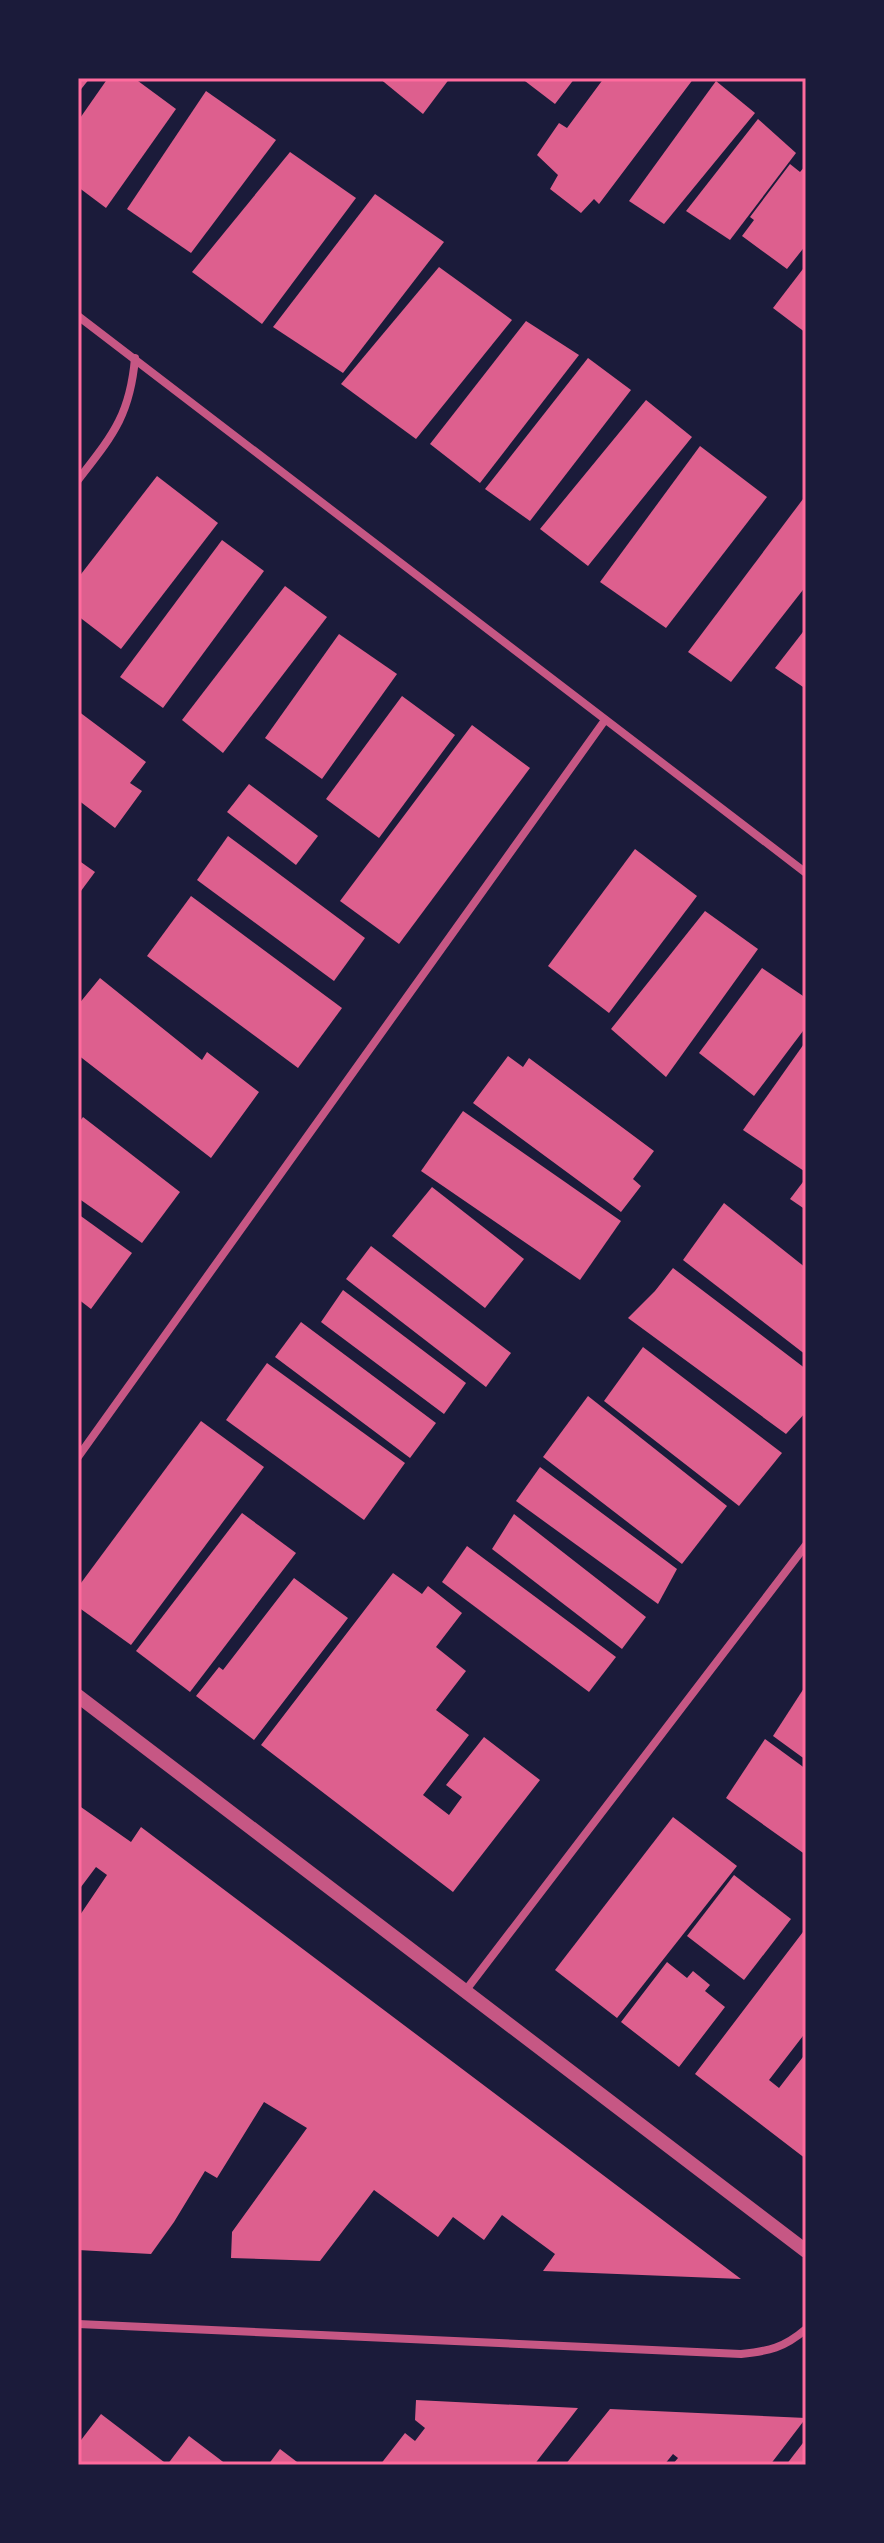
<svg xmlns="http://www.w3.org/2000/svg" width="884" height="2543" viewBox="0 0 884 2543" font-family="Overpass,sans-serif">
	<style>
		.building { fill: #dd5f8e }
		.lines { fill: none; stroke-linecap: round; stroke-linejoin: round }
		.minor { stroke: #c65784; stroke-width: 8 }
		.tertiary { stroke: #c65784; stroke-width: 14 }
		.neatline { fill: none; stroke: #ff6b9d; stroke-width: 3 }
	</style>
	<rect width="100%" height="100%" fill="#1b1b3a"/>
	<g class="building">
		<path d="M 78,78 L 90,78 L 78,93 Z"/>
		<path d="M 108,78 L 134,78 L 176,109 L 106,208 L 78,187 L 78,121 Z"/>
		<path d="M 379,78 L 450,78 L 423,114 Z"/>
		<path d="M 521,78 L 575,78 L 555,104 Z"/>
		<path d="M 604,78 L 694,78 L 599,204 L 594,199 L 581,213 L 550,189 L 558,175 L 537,155 L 559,123 L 567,128 Z"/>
		<path d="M 716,81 L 755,113 L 664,224 L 629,201 Z"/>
		<path d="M 206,91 L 276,140 L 191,253 L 127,209 Z"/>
		<path d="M 758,119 L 796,153 L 730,240 L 686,211 Z"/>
		<path d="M 290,152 L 356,198 L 262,324 L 192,272 Z"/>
		<path d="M 790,164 L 800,172 L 806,165 L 806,245 L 787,269 L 742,236 L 754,220 L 750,217 Z"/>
		<path d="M 375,194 L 444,242 L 343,373 L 273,327 Z"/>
		<path d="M 806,265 L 806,333 L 773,308 Z"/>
		<path d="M 439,267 L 512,320 L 416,439 L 341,384 Z"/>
		<path d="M 526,321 L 579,355 L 480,483 L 430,444 Z"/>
		<path d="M 588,358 L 631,390 L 530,521 L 485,489 Z"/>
		<path d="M 646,400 L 692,437 L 588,566 L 540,529 Z"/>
		<path d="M 700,446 L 767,497 L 666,628 L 600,582 Z"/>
		<path d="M 157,476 L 218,523 L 121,649 L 78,616 L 78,578 Z"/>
		<path d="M 806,495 L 806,586 L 731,682 L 688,652 Z"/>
		<path d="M 222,540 L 264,571 L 163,708 L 120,677 Z"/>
		<path d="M 285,586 L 327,617 L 223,753 L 182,720 Z"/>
		<path d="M 806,628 L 806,689 L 775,668 Z"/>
		<path d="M 339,634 L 397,674 L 322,779 L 265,738 Z"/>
		<path d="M 402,696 L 455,735 L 379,838 L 326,799 Z"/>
		<path d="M 78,711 L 146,762 L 130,783 L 142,791 L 115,828 L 78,800 Z"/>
		<path d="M 472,725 L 530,768 L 399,944 L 340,901 Z"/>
		<path d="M 249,784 L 318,836 L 296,865 L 227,812 Z"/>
		<path d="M 228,836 L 365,938 L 334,981 L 197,880 Z"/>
		<path d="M 635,849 L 697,896 L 609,1013 L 548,966 Z"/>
		<path d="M 78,860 L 95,872 L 78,895 Z"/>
		<path d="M 191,896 L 342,1008 L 298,1068 L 147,956 Z"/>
		<path d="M 705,911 L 758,949 L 666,1077 L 611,1029 Z"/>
		<path d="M 762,968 L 806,998 L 806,1027 L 754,1096 L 699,1053 Z"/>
		<path d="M 100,978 L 202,1060 L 207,1052 L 259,1092 L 211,1158 L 78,1055 L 78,1005 Z"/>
		<path d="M 806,1041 L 806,1168 L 804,1171 L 743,1130 Z"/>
		<path d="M 508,1056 L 523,1067 L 529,1058 L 654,1151 L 633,1179 L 641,1186 L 621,1212 L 473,1103 Z"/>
		<path d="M 463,1111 L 621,1221 L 580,1280 L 421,1171 Z"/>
		<path d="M 83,1117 L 180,1192 L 142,1243 L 78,1198 L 78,1124 Z"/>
		<path d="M 806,1178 L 806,1210 L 790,1199 Z"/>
		<path d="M 432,1187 L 524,1259 L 485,1308 L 392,1236 Z"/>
		<path d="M 724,1203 L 806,1268 L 806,1355 L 683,1260 Z"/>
		<path d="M 78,1214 L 132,1253 L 91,1309 L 78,1299 Z"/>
		<path d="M 371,1246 L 511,1353 L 486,1387 L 346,1279 Z"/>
		<path d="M 673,1268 L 806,1369 L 806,1412 L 786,1434 L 628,1318 L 655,1291 Z"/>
		<path d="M 343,1290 L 466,1383 L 444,1414 L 321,1322 Z"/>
		<path d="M 301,1322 L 436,1423 L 410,1458 L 275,1357 Z"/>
		<path d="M 643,1347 L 782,1453 L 739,1506 L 604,1401 Z"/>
		<path d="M 267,1363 L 405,1463 L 364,1520 L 226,1420 Z"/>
		<path d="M 588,1396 L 727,1506 L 682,1564 L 543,1457 Z"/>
		<path d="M 201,1421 L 264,1467 L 131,1645 L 78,1607 L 78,1587 Z"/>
		<path d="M 540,1467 L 677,1569 L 658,1604 L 516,1501 Z"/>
		<path d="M 242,1513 L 296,1553 L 190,1692 L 136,1651 Z"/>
		<path d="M 514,1514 L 646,1617 L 622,1649 L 492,1549 Z"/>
		<path d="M 467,1546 L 616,1657 L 589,1692 L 442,1582 Z"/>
		<path d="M 393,1573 L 422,1594 L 428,1586 L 462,1613 L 436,1647 L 466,1671 L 436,1710 L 469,1735 L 423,1795 L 449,1815 L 462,1797 L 446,1785 L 484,1737 L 540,1780 L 453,1892 L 261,1745 Z"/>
		<path d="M 294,1578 L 348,1618 L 254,1740 L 196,1696 L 219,1667 L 223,1670 Z"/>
		<path d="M 806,1685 L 806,1760 L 773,1736 Z"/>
		<path d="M 765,1739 L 806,1769 L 806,1855 L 726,1798 Z"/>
		<path d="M 78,1805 L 131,1842 L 141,1827 L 741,2279 L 543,2271 L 555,2254 L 502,2215 L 484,2240 L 453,2217 L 438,2237 L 374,2190 L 320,2261 L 231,2258 L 232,2232 L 307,2128 L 264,2102 L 217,2178 L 205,2171 L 174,2222 L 151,2254 L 78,2250 L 78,1918 L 107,1875 L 96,1867 L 78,1891 Z"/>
		<path d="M 673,1817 L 737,1866 L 617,2018 L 555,1970 Z"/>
		<path d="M 734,1875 L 791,1919 L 744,1980 L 687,1936 Z"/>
		<path d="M 806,1928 L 806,2032 L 769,2080 L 779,2088 L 806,2053 L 806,2159 L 695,2074 Z"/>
		<path d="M 667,1962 L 687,1978 L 693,1971 L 710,1985 L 705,1991 L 725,2007 L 679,2067 L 621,2022 Z"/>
		<path d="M 416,2400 L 578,2408 L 534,2465 L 380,2465 L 405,2433 L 415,2441 L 425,2428 L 415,2420 Z"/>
		<path d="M 610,2409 L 806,2418 L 770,2465 L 672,2465 L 678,2458 L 673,2454 L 664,2465 L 565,2465 Z"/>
		<path d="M 101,2414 L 164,2462 L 161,2465 L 78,2465 L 78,2444 Z"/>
		<path d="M 189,2436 L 218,2458 L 227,2465 L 167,2465 Z"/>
		<path d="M 806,2439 L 806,2465 L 786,2465 Z"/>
		<path d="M 280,2449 L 301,2465 L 268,2465 Z"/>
	</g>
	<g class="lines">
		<g class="minor">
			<path d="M 78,316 L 806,873"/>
			<path d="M 78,480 C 112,436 130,416 135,358"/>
			<path d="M 78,1457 L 605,720"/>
			<path d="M 466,1990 L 806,1545"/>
			<path d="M 78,2324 L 741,2354 C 769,2351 784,2348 806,2329"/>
		</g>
		<path class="tertiary" d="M 78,1696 L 806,2251"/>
	</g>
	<rect width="884" height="2543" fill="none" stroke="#1b1b3a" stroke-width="160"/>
	<rect x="80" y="80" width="724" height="2383" class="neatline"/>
</svg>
